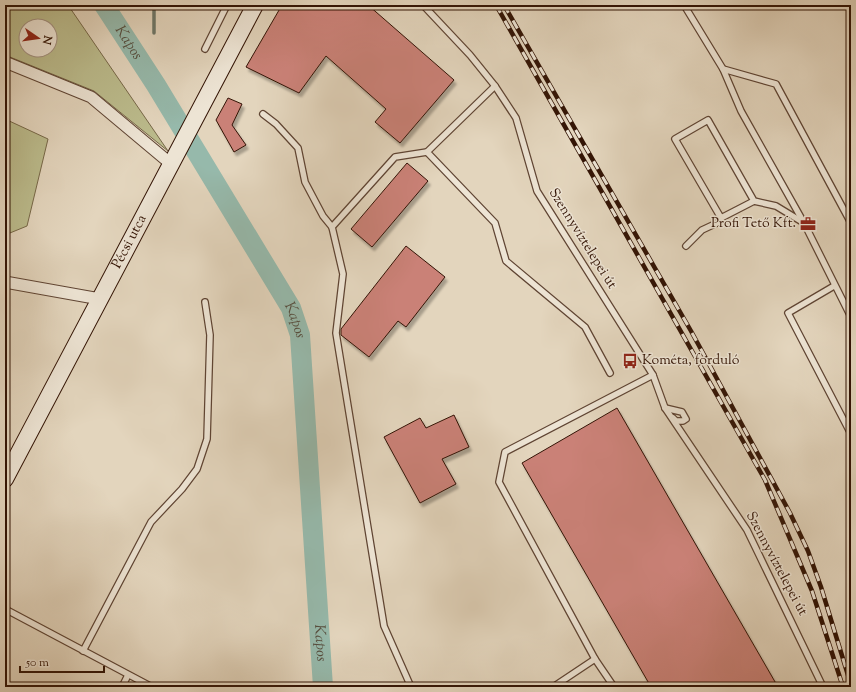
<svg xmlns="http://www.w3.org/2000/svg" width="856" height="692" viewBox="0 0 856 692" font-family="'Sorts Mill Goudy',serif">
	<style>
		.green { fill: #bbbb8c; stroke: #776848; fill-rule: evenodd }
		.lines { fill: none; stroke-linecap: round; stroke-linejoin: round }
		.stream { stroke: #6e7769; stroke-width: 3.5 }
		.river { stroke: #96b9ab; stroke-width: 20 }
		.building { fill: #ca8177; stroke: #331405; filter: url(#shadow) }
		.lane-casing { stroke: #5f4433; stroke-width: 8 }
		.street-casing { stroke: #5f4433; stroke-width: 13 }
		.secondary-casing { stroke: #331405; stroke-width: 18 }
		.lane { stroke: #ede4d4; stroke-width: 5.5 }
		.street { stroke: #ede4d4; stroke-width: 11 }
		.secondary { stroke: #ede4d4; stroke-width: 16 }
		.rail-casing { stroke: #331405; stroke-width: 4.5 }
		.rail { stroke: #ede4d4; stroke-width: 3; stroke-dasharray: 9; stroke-linecap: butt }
		.labels { text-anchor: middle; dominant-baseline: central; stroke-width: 3; stroke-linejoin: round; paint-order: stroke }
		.poi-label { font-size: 14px; fill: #331405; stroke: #ede4d4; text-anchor: end }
		.street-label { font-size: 14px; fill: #331405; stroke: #ede4d4 }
		.water-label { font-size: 15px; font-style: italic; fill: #564e3f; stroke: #ede4d4 }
	</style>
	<defs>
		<filter id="shadow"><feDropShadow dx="2.5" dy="4" stdDeviation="1" flood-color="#0004"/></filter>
	</defs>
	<rect width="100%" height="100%" fill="#e3d5bd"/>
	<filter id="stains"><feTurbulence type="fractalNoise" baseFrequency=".005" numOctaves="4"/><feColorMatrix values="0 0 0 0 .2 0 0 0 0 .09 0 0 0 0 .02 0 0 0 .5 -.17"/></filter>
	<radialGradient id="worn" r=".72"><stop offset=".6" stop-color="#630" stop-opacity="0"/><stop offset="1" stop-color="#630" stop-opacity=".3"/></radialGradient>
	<g class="green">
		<path d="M 5,5 L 68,5 L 168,151 L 94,91 L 5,55 ZM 26,26 L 50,26 L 50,50 L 26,50 Z"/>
		<path d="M 5,119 L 48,139 L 27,226 L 5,235 Z"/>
	</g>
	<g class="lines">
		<path class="stream" d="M 154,33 L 154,5"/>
		<path class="river" id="s1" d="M 104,5 L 156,85 L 291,308 L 300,335 L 323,687"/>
	</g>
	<g class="building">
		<path d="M 282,5 L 368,5 L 454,80 L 400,143 L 375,122 L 386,109 L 326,56 L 299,93 L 246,67 Z"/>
		<path d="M 228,98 L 242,104 L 232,125 L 246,145 L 234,152 L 216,120 Z"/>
		<path d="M 407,163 L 428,181 L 372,247 L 351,229 Z"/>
		<path d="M 406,246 L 445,277 L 406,327 L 398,321 L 369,357 L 341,335 L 341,329 Z"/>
		<path d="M 617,408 L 778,687 L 651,687 L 522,463 Z"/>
		<path d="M 454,415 L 469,447 L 442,459 L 456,484 L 420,503 L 384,437 L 420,418 L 426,428 Z"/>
	</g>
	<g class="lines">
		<defs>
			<g id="lane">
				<path d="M 423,5 L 470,55 L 495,86 L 516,118 L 537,191 L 653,375 L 665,408 L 747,530 L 823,687"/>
				<path d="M 684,5 L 723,69 L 776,84 L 851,223"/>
				<path d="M 205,49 L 227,5"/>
				<path d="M 723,69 L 741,111 L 804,223 L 851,317"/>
				<path d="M 495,86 L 427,152 L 495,223 L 506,261 L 585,327 L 610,373"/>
				<path d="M 263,114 L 276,124 L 298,148 L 305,182 L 323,216 L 332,227"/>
				<path d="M 754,201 L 721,218 L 675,139 L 708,120 L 754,201 L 776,206 L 804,223"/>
				<path d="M 686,246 L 702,230 L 717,223 L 721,218"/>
				<path d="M 834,286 L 788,313 L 851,434"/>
				<path d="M 665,408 L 682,412 L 686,419 L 683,421 L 676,421 L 673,418"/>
				<path d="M 5,609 L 152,687"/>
				<path d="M 83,651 L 151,522 L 182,489 L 197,469 L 207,439 L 210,335 L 205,302"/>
				<path d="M 122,687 L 128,675"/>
				<path d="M 411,687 L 384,626 L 336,333 L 343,274 L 332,227 L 395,157 L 427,152"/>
				<path d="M 553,687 L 595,659"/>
				<path d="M 614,687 L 595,659 L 499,482 L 505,452 L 653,375"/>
			</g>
			<g id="street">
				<path d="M 5,62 L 91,97 L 171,164"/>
				<path d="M 5,282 L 100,299"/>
			</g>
			<g id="secondary">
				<path id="s2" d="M 5,479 L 255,5"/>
			</g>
		</defs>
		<use href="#lane" class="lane-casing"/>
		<use href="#street" class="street-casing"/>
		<use href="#secondary" class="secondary-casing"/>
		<use href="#lane" class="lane"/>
		<use href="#street" class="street"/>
		<use href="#secondary" class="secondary"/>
		<defs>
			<g id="rail">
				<path d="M 496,5 L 765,480 L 812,591 L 843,687"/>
				<path d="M 504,5 L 691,331 L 790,513 L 808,551 L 821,587 L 851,685"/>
			</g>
		</defs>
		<use href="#rail" class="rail-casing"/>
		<use href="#rail" class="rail"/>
	</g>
	<defs>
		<symbol id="office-bare" viewBox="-9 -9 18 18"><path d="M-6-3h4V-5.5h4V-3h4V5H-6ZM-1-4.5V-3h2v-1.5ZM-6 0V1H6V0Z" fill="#8f2418" stroke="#ede4d4" stroke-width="2.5" paint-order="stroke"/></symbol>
		<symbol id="bus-bare" viewBox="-9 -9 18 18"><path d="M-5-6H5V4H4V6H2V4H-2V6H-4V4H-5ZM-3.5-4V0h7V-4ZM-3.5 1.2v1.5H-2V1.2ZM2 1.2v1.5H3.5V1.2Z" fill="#8f2418" stroke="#ede4d4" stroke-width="2.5" paint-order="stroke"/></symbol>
	</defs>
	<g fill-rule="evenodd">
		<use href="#office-bare" x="797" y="213" width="22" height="22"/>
		<use href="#bus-bare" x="619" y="350" width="22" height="22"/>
	</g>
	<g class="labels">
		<g class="poi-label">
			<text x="796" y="224">Profi Tető Kft.</text>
			<text x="642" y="361" text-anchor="start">Kométa, forduló</text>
		</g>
		<g class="street-label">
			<text transform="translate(582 239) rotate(58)">Szennyvíztelepei út</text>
			<text stroke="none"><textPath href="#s2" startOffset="268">Pécsi utca</textPath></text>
			<text transform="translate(776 564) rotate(62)">Szennyvíztelepei út</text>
		</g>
		<g class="water-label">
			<text stroke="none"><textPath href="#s1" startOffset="45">Kapos</textPath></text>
			<text stroke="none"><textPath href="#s1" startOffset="369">Kapos</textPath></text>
			<text stroke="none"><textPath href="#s1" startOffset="693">Kapos</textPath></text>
		</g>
	</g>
	<rect width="856" height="692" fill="none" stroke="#e3d5bd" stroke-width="20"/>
	<rect x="6" y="6" width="844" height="680" fill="none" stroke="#331405" stroke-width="2"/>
	<rect x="10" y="10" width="836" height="672" fill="none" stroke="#331405"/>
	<g transform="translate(38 38) rotate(103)"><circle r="19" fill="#ede4d4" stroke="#a39181"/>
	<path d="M0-3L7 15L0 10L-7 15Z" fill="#8f2418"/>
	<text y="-6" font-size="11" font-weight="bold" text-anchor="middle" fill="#331405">N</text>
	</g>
	<path d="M20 666v6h84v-6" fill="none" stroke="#331405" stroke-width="2"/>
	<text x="26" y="666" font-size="12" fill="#331405" stroke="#ede4d4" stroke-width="3" paint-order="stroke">50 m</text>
	<rect width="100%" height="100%" filter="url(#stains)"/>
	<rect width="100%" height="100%" fill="url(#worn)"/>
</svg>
